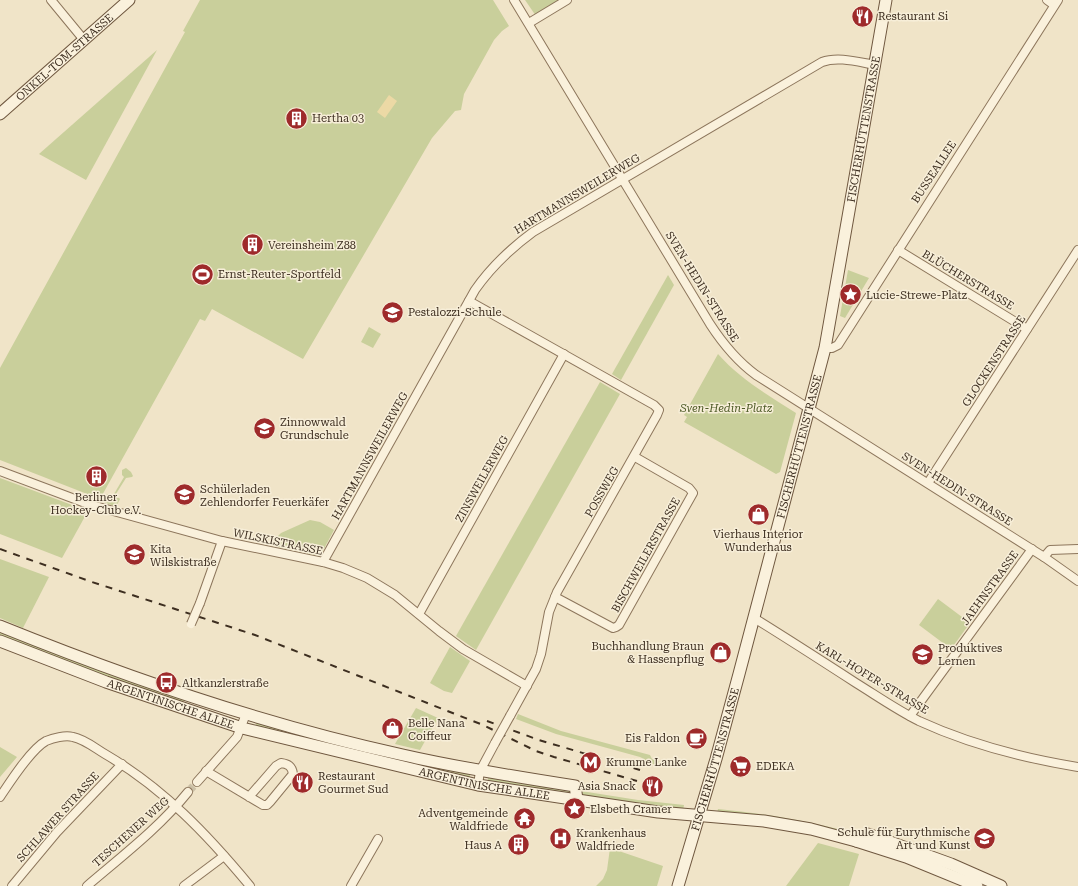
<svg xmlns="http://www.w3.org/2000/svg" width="1078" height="886" viewBox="0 0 1078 886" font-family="'Roboto Serif',serif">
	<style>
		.green { fill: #c9cf9b }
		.sand { fill: #ecd9a5 }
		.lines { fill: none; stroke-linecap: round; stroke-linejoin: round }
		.street-tunnel { stroke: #ccc0a6; stroke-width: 8; stroke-dasharray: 8 4; stroke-linecap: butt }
		.street-casing { stroke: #8d765c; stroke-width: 10 }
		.secondary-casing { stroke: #6f573f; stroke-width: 13 }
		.street { stroke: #faf1dc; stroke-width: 8 }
		.secondary { stroke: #faf1dc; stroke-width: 11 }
		.rail { stroke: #3d2e20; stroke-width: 2; stroke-dasharray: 7 7; stroke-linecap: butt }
		.street-bridge-casing { stroke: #8d765c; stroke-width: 10; stroke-linecap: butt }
		.street-bridge { stroke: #faf1dc; stroke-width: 8 }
		.labels { text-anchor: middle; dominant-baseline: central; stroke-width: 3; stroke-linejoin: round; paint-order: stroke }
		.poi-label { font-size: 11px; fill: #3d2e20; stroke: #f7eed8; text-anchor: start }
		.street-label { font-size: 11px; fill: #3d2e20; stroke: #f7eed8 }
		.park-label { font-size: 11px; font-style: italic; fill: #4d5a26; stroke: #f7eed8 }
	</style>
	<rect width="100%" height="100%" fill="#f0e4c8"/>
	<g class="green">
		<path d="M 200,0 L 493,0 L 509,26 L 502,31 L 494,40 L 464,94 L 461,110 L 455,111 L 432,138 L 303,359 L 212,309 L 205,321 L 200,319 L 100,499 L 0,460 L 0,368 L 185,32 L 183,31 Z"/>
		<path d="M 525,0 L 562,0 L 536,16 Z"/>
		<path d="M 157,50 L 86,180 L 39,154 Z"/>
		<path d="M 848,270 L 869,278 L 845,318 L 840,316 Z"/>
		<path d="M 668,275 L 674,285 L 621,380 L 612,374 Z"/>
		<path d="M 369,327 L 381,334 L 373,348 L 361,342 Z"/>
		<path d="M 718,354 C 740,379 768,395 796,413 L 780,472 L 776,474 L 684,422 L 687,417 L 684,415 Z"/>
		<path d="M 600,382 L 620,394 L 476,650 L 456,636 Z"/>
		<path d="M 126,468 L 131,472 L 133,476 L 132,477 L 126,478 L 114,497 L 119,498 L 120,499 L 116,507 L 104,502 L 107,494 L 114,494 L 124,477 L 122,475 L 122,470 Z"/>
		<path d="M 0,478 L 88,511 L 62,558 L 0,534 Z"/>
		<path d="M 310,520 L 320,522 L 334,530 L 320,556 L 275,546 L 277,537 L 281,533 Z"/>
		<path d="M 0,559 L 49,577 L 23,628 L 0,618 Z"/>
		<path d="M 938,599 L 970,623 L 951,649 L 919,625 Z"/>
		<path d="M 0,632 L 87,666 L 184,699 L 183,704 L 110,679 L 0,637 Z"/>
		<path d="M 450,647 L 470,661 L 452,693 L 444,691 L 430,683 Z"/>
		<path d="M 416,708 L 438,718 L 420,750 L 395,744 Z"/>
		<path d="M 518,714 L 561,731 L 650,755 L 652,759 L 660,762 L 659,766 L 644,761 L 642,758 L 640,757 L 556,734 L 516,719 Z"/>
		<path d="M 257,722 L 470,773 L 470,779 L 255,727 Z"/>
		<path d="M 0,747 L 17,757 L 0,777 Z"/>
		<path d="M 488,777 L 572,790 L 573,794 L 488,781 Z"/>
		<path d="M 581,791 L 638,800 L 684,805 L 683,811 L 580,796 Z"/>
		<path d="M 718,809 C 766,814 815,821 861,836 C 880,842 898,849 916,856 L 717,813 Z"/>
		<path d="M 818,843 L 859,854 L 849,886 L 786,886 Z"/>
		<path d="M 610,848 L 663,866 L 657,886 L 596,886 L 603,879 L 607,870 Z"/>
	</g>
	<path class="sand" d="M 389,95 L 397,101 L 385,118 L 377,112 Z"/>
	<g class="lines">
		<path class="street-tunnel" d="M 188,792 L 197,782"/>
		<defs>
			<g id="street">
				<path d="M 51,0 L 84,40"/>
				<path d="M 514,0 L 710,324 C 723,344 737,361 756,375 L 1044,557 L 1078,581"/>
				<path d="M 1047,0 L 1054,5"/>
				<path d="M 529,23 L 567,0"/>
				<path d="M 898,250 L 1027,329"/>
				<path d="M 469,301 L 654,405 L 659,410 L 657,415 L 557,592 L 549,612 L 541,654 L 536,669 L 510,716"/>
				<path d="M 825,348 L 832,348 L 838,345 L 1058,0"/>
				<path d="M 0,471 L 88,504 L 222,541 L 323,562 L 343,568 L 367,578 L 395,595 L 439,631 L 463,649 L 527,686"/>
				<path d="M 928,483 L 1078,250"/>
				<path d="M 1044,557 L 1050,550 L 1078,549"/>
				<path d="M 323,562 L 475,290 C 491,267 510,249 533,232 L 822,62 C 838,56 858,62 876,65"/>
				<path d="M 555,597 L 613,628 L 616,627 L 619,625 L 693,493 L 689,488 L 635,457"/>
				<path d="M 200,603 L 222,541"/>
				<path d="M 419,614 L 564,354"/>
				<path d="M 754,618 C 788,639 822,661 856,683 C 877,696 897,710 919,721 C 969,744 1023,758 1078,767"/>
				<path d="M 910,716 L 1032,549"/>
				<path d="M 206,771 L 263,805 L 267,805 L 270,802 L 293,774 C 292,766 288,764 281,763 L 276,766 L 249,797"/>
				<path d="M 197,782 L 237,737 L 246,714"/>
				<path d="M 478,785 L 480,771 L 495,743"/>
				<path d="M 0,797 C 10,782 31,749 46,741 C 53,738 65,735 73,737 C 84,739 95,748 105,754 C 163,788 207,834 250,886"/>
				<path d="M 12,886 L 57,832 L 122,764"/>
				<path d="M 87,886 C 122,856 159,828 188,792"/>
				<path d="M 184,886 L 224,856"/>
				<path d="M 351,886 L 378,839"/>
			</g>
			<g id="secondary">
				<path id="s1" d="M 0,114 L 129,0"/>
				<path d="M 0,626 C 131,679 265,725 403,755 C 460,768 517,777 575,786 L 577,799"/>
				<path id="s2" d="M 0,641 L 106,682 L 242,728 L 478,785 L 658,812 L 764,821 L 811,829 L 856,841 L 906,857 L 977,886"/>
				<path d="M 856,841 L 868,834 L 951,864 L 1001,886"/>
				<path id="s3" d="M 678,886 L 716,759 L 739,674 L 825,348 L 886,0"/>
			</g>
		</defs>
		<use href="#street" class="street-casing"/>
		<use href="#secondary" class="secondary-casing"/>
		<use href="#street" class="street"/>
		<use href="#secondary" class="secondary"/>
		<g class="rail">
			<path d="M 0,549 L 92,582 L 255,635 L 483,725 L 536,751 L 554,757 L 637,781"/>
			<path d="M 487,721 L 539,740 L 640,770"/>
		</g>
		<defs>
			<g id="street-bridge">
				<path d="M 191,624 L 200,603"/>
				<path d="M 495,743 L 510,716"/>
			</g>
		</defs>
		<use href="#street-bridge" class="street-bridge-casing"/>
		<use href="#street-bridge" class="street-bridge"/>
	</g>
	<defs>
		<symbol id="restaurant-disc" viewBox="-11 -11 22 22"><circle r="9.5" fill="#9e2a2b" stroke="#f7eed8"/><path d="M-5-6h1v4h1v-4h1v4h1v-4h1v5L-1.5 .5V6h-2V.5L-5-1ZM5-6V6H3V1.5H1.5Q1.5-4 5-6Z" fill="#fff"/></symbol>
		<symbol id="building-disc" viewBox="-11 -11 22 22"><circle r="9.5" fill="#9e2a2b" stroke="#f7eed8"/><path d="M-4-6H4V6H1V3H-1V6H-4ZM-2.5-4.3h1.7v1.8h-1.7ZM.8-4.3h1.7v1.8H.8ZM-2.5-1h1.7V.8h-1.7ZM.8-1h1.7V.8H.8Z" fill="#fff"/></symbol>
		<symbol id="stadium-disc" viewBox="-11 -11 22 22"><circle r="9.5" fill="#9e2a2b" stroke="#f7eed8"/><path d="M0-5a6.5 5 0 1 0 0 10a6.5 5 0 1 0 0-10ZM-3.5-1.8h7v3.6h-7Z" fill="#fff"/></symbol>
		<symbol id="sight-disc" viewBox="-11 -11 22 22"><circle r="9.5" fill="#9e2a2b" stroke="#f7eed8"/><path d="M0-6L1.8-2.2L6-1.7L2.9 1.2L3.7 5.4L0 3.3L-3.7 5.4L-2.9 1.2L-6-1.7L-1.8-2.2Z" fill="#fff"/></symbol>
		<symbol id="school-disc" viewBox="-11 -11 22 22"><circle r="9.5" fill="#9e2a2b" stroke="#f7eed8"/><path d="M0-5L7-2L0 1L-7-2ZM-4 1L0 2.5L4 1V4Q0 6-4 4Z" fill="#fff"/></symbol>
		<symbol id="shop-disc" viewBox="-11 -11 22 22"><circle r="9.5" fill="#9e2a2b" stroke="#f7eed8"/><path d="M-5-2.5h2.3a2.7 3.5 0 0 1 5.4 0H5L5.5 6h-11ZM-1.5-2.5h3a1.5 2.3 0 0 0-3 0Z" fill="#fff"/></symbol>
		<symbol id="bus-disc" viewBox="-11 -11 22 22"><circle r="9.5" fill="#9e2a2b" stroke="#f7eed8"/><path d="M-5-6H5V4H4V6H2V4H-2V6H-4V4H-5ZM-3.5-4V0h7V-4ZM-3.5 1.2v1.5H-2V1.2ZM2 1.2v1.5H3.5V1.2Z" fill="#fff"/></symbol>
		<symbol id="cafe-disc" viewBox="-11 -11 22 22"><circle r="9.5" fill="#9e2a2b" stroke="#f7eed8"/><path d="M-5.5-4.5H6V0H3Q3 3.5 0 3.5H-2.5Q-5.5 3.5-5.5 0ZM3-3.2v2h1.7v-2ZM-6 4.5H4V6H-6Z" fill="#fff"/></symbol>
		<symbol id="metro-disc" viewBox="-11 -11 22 22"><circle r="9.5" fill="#9e2a2b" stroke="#f7eed8"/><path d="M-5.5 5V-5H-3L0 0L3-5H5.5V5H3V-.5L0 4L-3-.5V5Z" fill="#fff"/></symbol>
		<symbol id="supermarket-disc" viewBox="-11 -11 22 22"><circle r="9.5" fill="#9e2a2b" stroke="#f7eed8"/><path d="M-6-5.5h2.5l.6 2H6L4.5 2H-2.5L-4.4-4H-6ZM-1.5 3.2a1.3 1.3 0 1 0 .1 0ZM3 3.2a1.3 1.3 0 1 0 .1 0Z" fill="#fff"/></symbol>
		<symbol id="temple-disc" viewBox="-11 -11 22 22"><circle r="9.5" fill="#9e2a2b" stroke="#f7eed8"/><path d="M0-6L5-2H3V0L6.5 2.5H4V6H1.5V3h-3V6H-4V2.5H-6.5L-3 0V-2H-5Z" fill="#fff"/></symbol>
		<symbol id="university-disc" viewBox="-11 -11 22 22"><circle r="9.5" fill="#9e2a2b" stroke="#f7eed8"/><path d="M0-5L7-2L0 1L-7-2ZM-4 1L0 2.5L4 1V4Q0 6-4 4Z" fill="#fff"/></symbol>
		<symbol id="hospital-disc" viewBox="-11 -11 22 22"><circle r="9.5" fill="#9e2a2b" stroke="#f7eed8"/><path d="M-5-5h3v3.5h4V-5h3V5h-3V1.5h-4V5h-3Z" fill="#fff"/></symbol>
	</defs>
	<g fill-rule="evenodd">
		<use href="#restaurant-disc" x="850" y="4" width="25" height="25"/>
		<use href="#building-disc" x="284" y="106" width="25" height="25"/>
		<use href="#building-disc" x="240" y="232" width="25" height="25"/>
		<use href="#stadium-disc" x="190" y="262" width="25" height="25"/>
		<use href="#sight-disc" x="838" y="282" width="25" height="25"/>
		<use href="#school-disc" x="380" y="300" width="25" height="25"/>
		<use href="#school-disc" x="252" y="416" width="25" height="25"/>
		<use href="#building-disc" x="84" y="464" width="25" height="25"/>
		<use href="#school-disc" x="172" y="482" width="25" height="25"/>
		<use href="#shop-disc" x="746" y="502" width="25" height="25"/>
		<use href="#school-disc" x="122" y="542" width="25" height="25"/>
		<use href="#shop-disc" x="708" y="640" width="25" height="25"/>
		<use href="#school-disc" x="910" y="642" width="25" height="25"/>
		<use href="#bus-disc" x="154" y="670" width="25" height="25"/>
		<use href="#shop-disc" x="380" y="716" width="25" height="25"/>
		<use href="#cafe-disc" x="684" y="726" width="25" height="25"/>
		<use href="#metro-disc" x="578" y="750" width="25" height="25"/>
		<use href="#supermarket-disc" x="728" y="754" width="25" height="25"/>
		<use href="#restaurant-disc" x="290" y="770" width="25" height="25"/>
		<use href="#restaurant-disc" x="640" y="774" width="25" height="25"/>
		<use href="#sight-disc" x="562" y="796" width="25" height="25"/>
		<use href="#temple-disc" x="512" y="806" width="25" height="25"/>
		<use href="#university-disc" x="972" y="826" width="25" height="25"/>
		<use href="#hospital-disc" x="548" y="826" width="25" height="25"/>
		<use href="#building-disc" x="506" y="832" width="25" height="25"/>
	</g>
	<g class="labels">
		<g class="poi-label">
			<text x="878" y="16">Restaurant Si</text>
			<text x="312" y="118">Hertha 03</text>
			<text x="268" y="245">Vereinsheim Z88</text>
			<text x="218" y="274">Ernst-Reuter-Sportfeld</text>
			<text x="866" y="295">Lucie-Strewe-Platz</text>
			<text x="408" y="312">Pestalozzi-Schule</text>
			<text x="280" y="422">Zinnowwald<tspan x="280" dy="13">Grundschule</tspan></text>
			<text x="200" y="489">Schülerladen<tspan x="200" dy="13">Zehlendorfer Feuerkäfer</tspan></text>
			<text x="96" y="497" text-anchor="middle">Berliner<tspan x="96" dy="13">Hockey-Club e.V.</tspan></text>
			<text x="758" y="534" text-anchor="middle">Vierhaus Interior<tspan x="758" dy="13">Wunderhaus</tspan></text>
			<text x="150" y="549">Kita<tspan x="150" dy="13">Wilskistraße</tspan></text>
			<text x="704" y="646" text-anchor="end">Buchhandlung Braun<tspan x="704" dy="13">&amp; Hassenpflug</tspan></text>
			<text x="938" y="648">Produktives<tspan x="938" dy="13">Lernen</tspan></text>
			<text x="182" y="683">Altkanzlerstraße</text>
			<text x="408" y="723">Belle Nana<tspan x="408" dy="13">Coiffeur</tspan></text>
			<text x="680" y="738" text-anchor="end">Eis Faldon</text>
			<text x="606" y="762">Krumme Lanke</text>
			<text x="756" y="766">EDEKA</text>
			<text x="318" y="776">Restaurant<tspan x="318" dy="13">Gourmet Sud</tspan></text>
			<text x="636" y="786" text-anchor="end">Asia Snack</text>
			<text x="590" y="809">Elsbeth Cramer</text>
			<text x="508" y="813" text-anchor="end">Adventgemeinde<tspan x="508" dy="13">Waldfriede</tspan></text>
			<text x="970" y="832" text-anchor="end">Schule für Eurythmische<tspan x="970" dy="13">Art und Kunst</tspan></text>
			<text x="576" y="833">Krankenhaus<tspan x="576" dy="13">Waldfriede</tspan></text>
			<text x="502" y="845" text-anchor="end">Haus A</text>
		</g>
		<g class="street-label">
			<text stroke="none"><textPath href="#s1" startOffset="86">ONKEL-TOM-STRASSE</textPath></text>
			<text stroke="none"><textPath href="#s3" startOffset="780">FISCHERHÜTTENSTRASSE</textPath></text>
			<text transform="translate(934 172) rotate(-57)">BUSSEALLEE</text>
			<text transform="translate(577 194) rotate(-31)">HARTMANNSWEILERWEG</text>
			<text transform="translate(968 280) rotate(31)">BLÜCHERSTRASSE</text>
			<text transform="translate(702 287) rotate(58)">SVEN-HEDIN-STRASSE</text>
			<text transform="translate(994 361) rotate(-57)">GLOCKENSTRASSE</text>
			<text stroke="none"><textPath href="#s3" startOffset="456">FISCHERHÜTTENSTRASSE</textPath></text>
			<text transform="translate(370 456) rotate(-61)">HARTMANNSWEILERWEG</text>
			<text transform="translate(482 479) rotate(-61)">ZINSWEILERWEG</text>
			<text transform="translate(957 489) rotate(32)">SVEN-HEDIN-STRASSE</text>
			<text transform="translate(602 492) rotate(-60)">POSSWEG</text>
			<text transform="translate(278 542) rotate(12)">WILSKISTRASSE</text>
			<text transform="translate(646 555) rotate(-61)">BISCHWEILERSTRASSE</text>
			<text transform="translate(990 588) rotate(-54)">JAEHNSTRASSE</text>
			<text transform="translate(872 678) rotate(31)">KARL-HOFER-STRASSE</text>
			<text stroke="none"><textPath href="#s2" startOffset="182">ARGENTINISCHE ALLEE</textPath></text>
			<text stroke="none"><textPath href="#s3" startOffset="132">FISCHERHÜTTENSTRASSE</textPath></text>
			<text stroke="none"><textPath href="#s2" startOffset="506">ARGENTINISCHE ALLEE</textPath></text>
			<text transform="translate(58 817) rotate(-48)">SCHLAWER STRASSE</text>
			<text transform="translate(131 832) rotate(-42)">TESCHENER WEG</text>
		</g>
		<g class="park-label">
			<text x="726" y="408">Sven-Hedin-Platz</text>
		</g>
	</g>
</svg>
